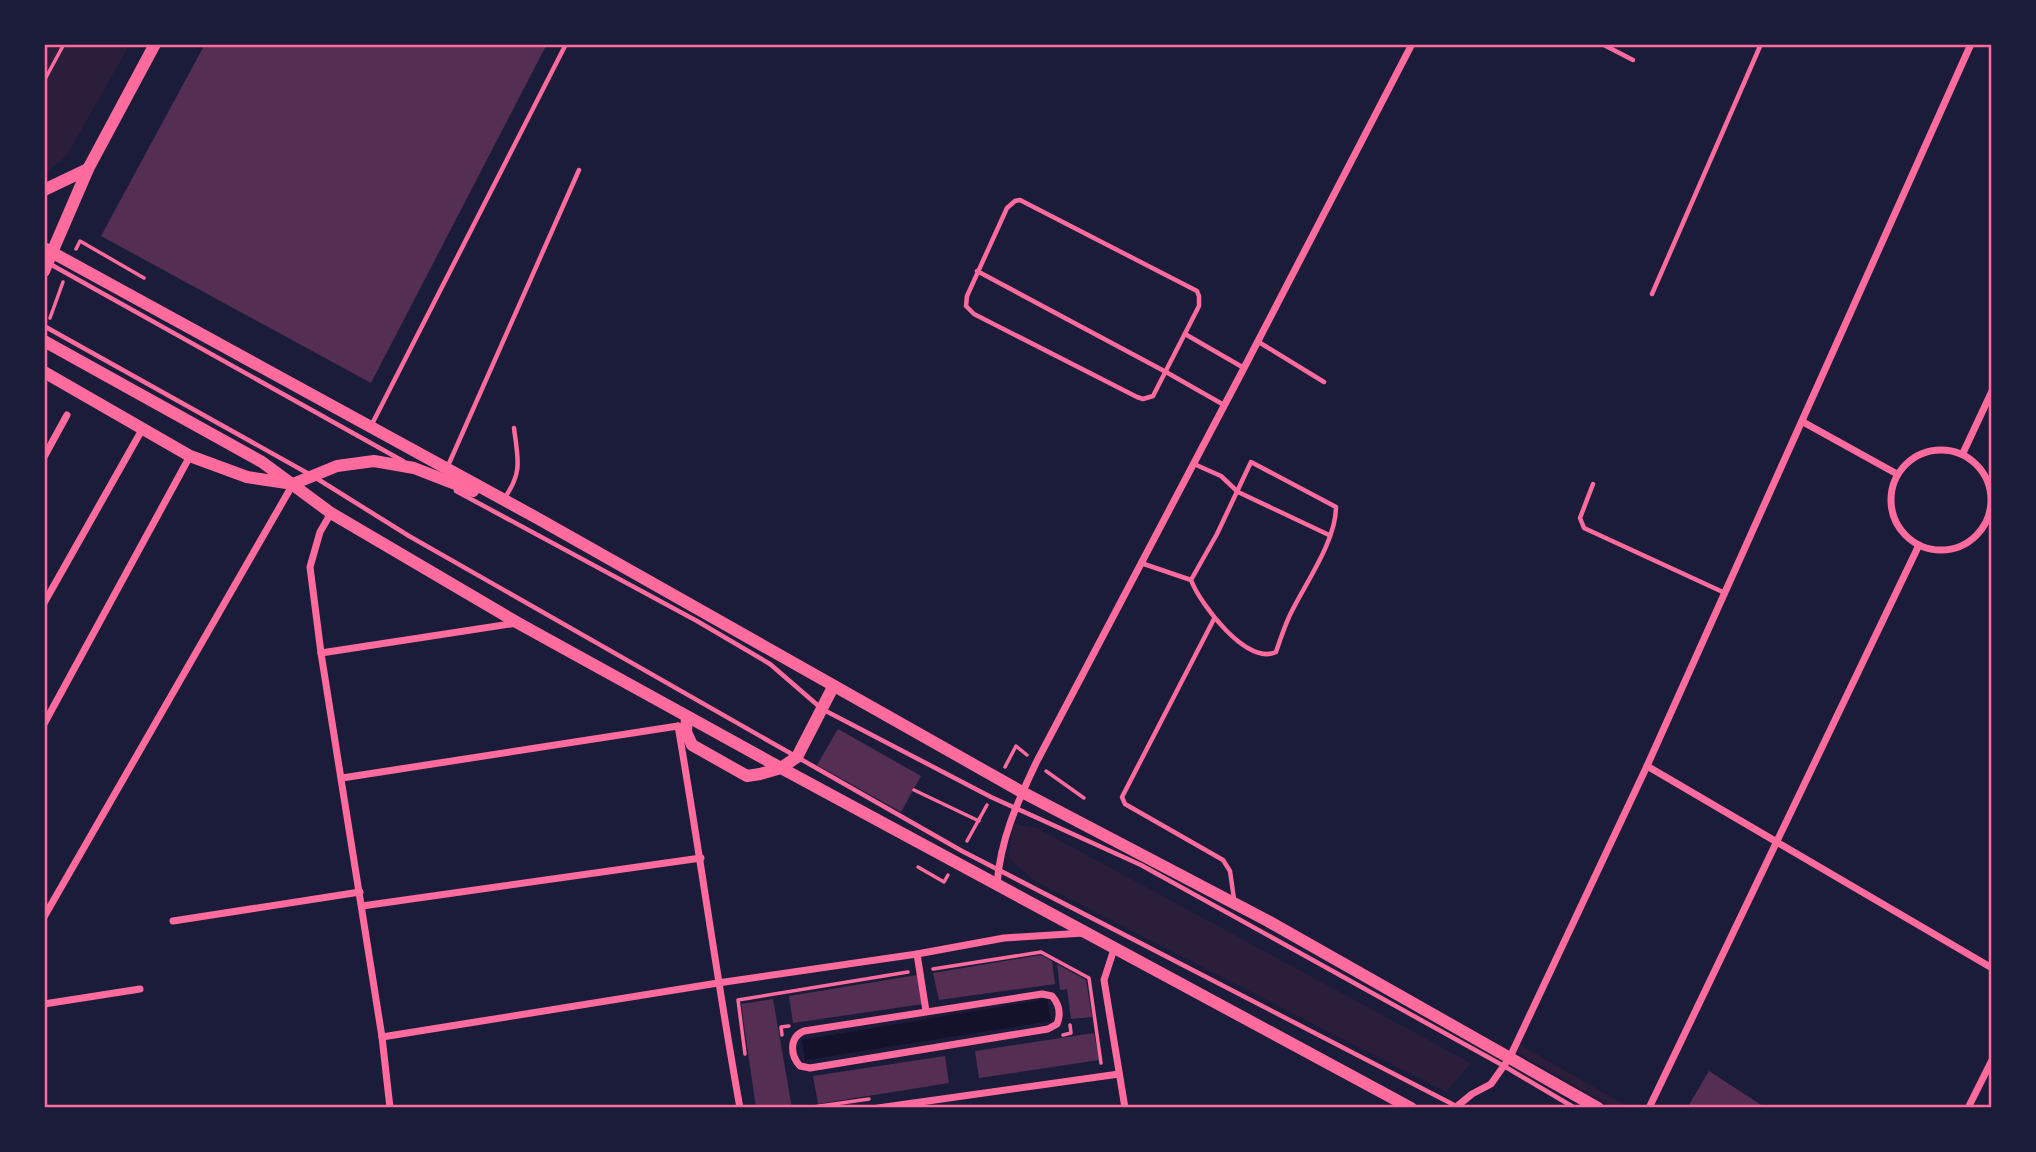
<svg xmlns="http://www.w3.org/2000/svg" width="2036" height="1152" viewBox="0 0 2036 1152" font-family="Ubuntu,sans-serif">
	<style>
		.green { fill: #2a1e3b }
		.water { fill: #12122b }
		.building { fill: #542f53 }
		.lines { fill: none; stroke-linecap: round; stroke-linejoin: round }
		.path { stroke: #ff6b9d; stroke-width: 3.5 }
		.service { stroke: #ff6b9d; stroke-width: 4.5 }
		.minor { stroke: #ff6b9d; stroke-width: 7 }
		.primary { stroke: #ff6b9d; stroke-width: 12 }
		.neatline { fill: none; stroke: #ff6b9d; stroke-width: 2.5 }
	</style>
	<rect width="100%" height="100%" fill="#1b1b3a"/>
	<g class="green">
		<path d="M 44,44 L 130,44 L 67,155 L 44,175 Z"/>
		<path d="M 1013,823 L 1037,828 L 1471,1063 L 1446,1092 L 1035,881 L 1009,858 Z"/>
		<path d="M 1519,1044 L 1627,1106 L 1626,1108 L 1613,1108 L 1515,1051 Z"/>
	</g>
	<path class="water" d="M 1047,999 L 1051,1021 L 805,1060 L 802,1040 Z"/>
	<g class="building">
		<path d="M 205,44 L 547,44 L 371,383 L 101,236 Z"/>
		<path d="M 838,729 L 921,776 L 901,812 L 817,765 Z"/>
		<path d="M 1041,955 L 1052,961 L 1055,984 L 939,1000 L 933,973 Z"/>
		<path d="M 1057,964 L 1086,980 L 1092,1017 L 1071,1019 L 1067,989 L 1060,990 Z"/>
		<path d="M 917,975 L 923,1004 L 793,1023 L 789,996 Z"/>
		<path d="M 773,999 L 792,1108 L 756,1108 L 741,1004 Z"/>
		<path d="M 1094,1033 L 1099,1060 L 979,1078 L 975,1051 Z"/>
		<path d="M 945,1056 L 949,1083 L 818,1104 L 813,1076 Z"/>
		<path d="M 1709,1071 L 1766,1108 L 1687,1108 Z"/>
	</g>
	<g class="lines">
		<g class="path">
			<path d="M 44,81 L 64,44"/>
			<path d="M 76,249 L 80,241 L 144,278"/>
			<path d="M 50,318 L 63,282"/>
			<path d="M 1005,767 L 1016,746 L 1027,755"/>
			<path d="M 1046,771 L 1084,798"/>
			<path d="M 914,790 L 979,821"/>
			<path d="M 967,841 L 987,805"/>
			<path d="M 918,867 L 944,882 L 948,875"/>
			<path d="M 933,969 L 1041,952 L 1089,978 L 1101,1063"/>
			<path d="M 782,1035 L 781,1027 L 789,1026"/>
			<path d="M 1063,1035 L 1071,1033 L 1070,1025"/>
			<path d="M 745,1054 L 738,1000 L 908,972"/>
			<path d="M 806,1108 L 869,1099"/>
		</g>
		<g class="service">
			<path d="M 1602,44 L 1633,60"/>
			<path d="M 1020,200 L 1197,291 L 1199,296 L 1199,306 L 1153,396 L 1143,399 L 1137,397 L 974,314 L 966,306 L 967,296 L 1007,208 L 1015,201 Z"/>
			<path d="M 50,264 L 403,461"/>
			<path d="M 977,271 L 1166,372 L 1224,405"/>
			<path d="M 1652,294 L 1761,44"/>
			<path d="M 44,326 L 309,474"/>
			<path d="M 1185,334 L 1244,368"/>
			<path d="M 1257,341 L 1324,382"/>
			<path d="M 371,426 L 566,44"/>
			<path d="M 1194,464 L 1221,476 L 1238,492 L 1329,535"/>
			<path d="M 447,468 L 579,170"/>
			<path d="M 316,478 L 409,536 L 962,851 L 1458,1107"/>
			<path d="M 1593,484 L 1580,518 L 1584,528 L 1725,593"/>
			<path d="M 456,491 L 697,621 L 770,664 L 822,709 L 991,797 L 1141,865 L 1504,1066 L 1575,1108"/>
			<path d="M 504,499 C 523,472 518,460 514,428"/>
			<path d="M 1141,563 L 1191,580 C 1200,604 1247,666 1276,652 C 1280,640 1284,628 1289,617 C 1304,585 1336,542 1336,507 L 1251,462 L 1217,534 L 1191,580"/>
			<path d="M 1214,619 L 1122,797 L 1125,804 L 1223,860 L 1230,871 L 1234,899"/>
		</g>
		<g class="minor">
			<path d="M 1803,422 L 1897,474"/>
			<circle cx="1941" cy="500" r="50"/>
			<path d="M 1963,453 L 1992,391"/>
			<path d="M 44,457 L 67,415"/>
			<path d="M 331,513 L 320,532 L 310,567 L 321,653 L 382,1037 L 390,1108"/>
			<path d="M 44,603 L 143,428"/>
			<path d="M 321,653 L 517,623"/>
			<path d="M 44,724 L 190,456"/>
			<path d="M 678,726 C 700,853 717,981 740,1108"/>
			<path d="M 1647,766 L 1992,968"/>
			<path d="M 342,778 L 678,726"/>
			<path d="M 997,885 C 1000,840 1017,803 1036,763 L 1244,368 L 1412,44"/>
			<path d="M 362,906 L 701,858"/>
			<path d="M 44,917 L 293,484"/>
			<path d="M 173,921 L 360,892"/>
			<path d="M 1114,949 L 1104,980 L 1125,1108"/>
			<path d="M 917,954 L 926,1011"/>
			<path d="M 1042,994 L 1052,996 C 1059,1004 1061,1014 1057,1024 L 1048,1029 L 810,1068 L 800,1066 C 790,1055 789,1037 804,1031 Z"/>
			<path d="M 44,1004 L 140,989"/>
			<path d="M 382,1037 L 718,983 L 917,954 L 1004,938 L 1084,933"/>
			<path d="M 878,1108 L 1119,1074"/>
			<path d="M 1455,1108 L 1472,1094 L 1491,1084 L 1510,1057 L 1647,766 L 1971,44"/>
			<path d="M 1649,1108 L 1919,545"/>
			<path d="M 1968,1108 L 1992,1060"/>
		</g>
		<g class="primary">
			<path d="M 44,190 L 88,169"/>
			<path d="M 44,248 L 537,518 L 1022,792 L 1268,921 L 1598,1108"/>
			<path d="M 44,271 L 88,169 L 155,44"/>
			<path d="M 44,341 L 262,462 L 331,513 L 518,623 L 781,768 L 1411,1108"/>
			<path d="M 44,372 L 190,456 L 247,477 L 293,484 L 337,466 L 374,461 L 414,468 L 473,491"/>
			<path d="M 687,717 L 686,732 L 692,745 L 747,776 L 760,774 L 781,768 L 797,757 L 833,687"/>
		</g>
	</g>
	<rect width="2036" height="1152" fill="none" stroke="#1b1b3a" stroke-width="91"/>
	<rect x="46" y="46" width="1944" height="1060" class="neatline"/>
</svg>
